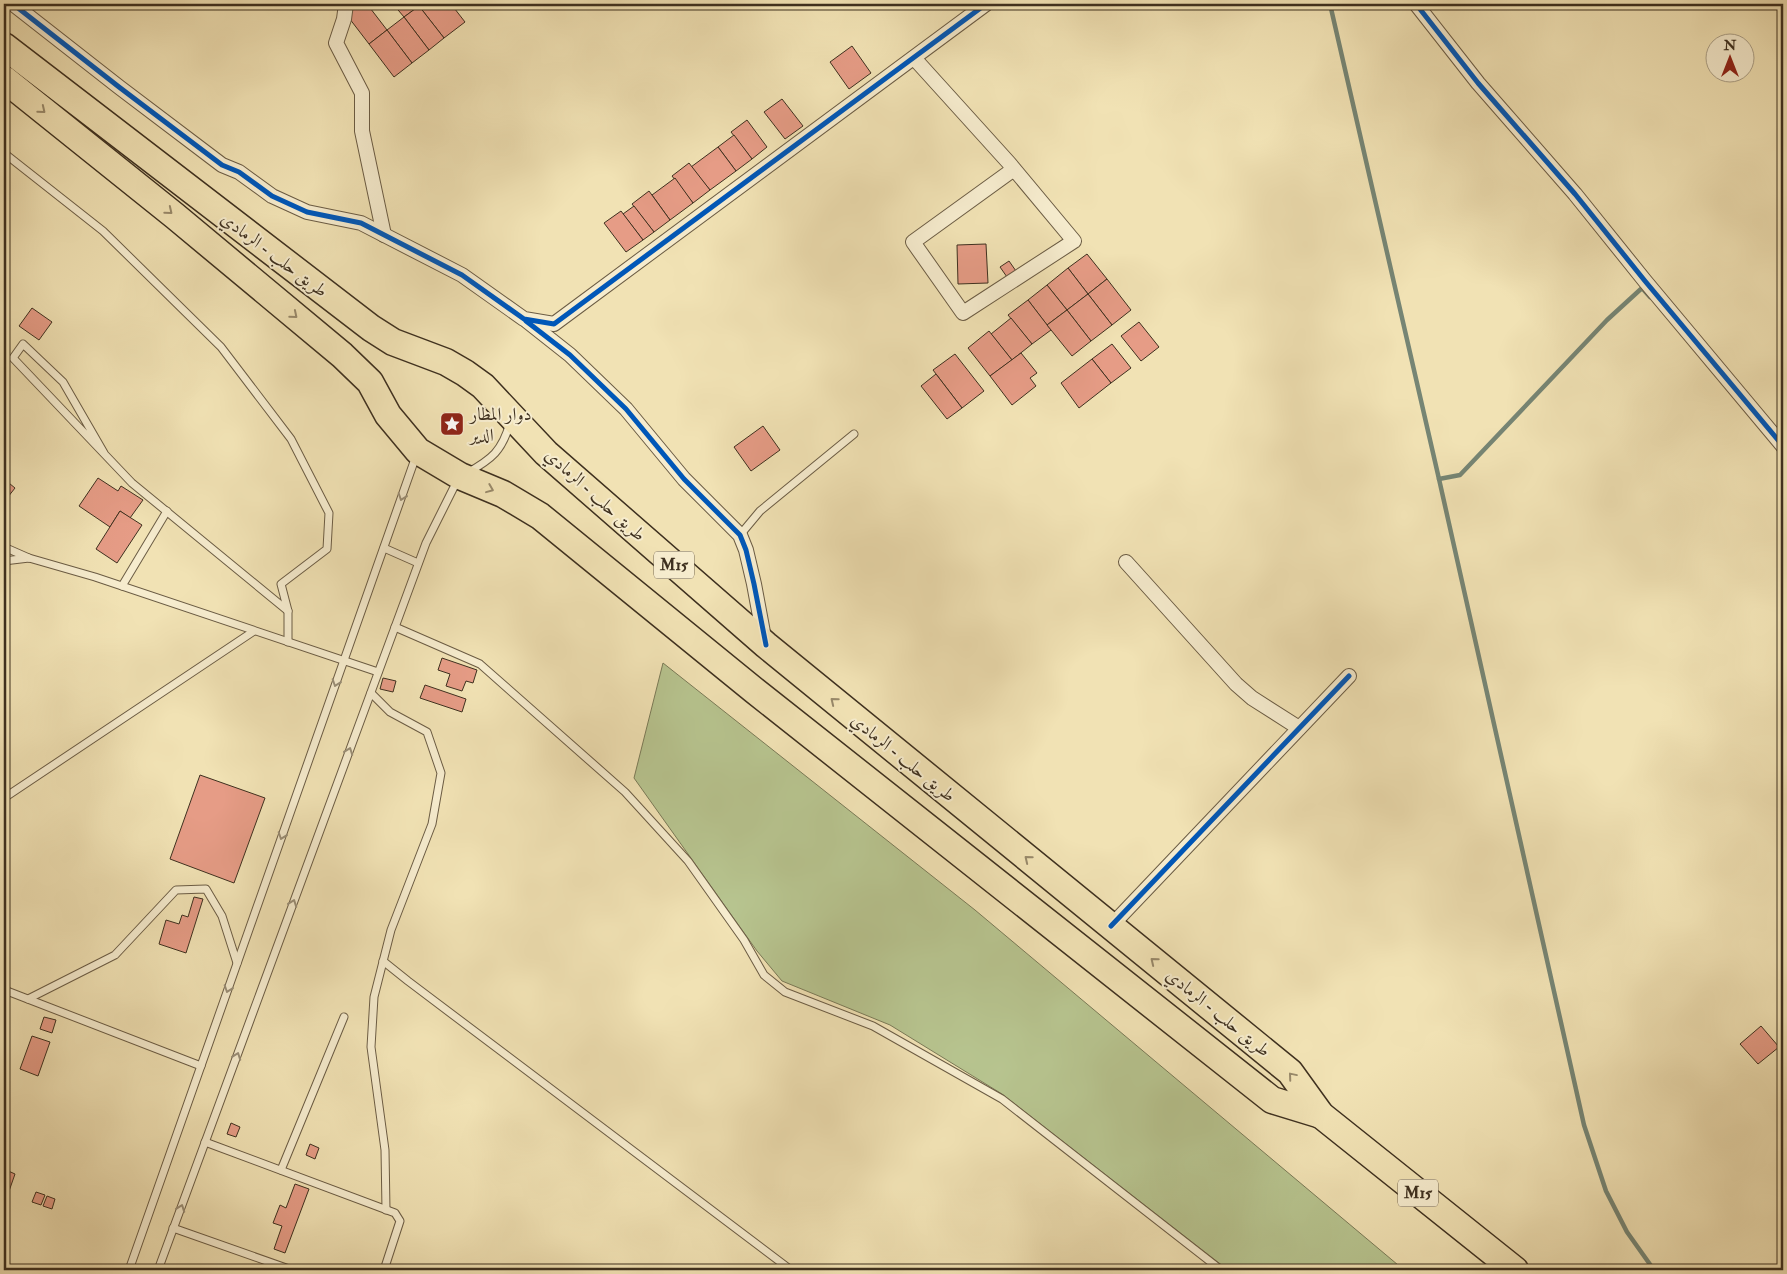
<svg xmlns="http://www.w3.org/2000/svg" width="1787" height="1274" viewBox="0 0 1787 1274" font-family="'IM FELL Double Pica',Amiri,serif">
	<style>
		.green { fill: #b7c48f; stroke: #7a7a57 }
		.lines { fill: none; stroke-linecap: round; stroke-linejoin: round }
		.stream { stroke: #768574; stroke-width: 4.5 }
		.building { fill: #e69c86; stroke: #3e301f }
		.lane-casing { stroke: #6b5c44; stroke-width: 9 }
		.street-casing { stroke: #6b5c44; stroke-width: 16 }
		.highway-casing { stroke: #3e301f; stroke-width: 29 }
		.lane { stroke: #f6ecce; stroke-width: 7 }
		.street { stroke: #f6ecce; stroke-width: 14 }
		.highway { stroke: #f1e2b4; stroke-width: 26 }
		.cycleway-casing { stroke: #f6ecce; stroke-width: 8 }
		.cycleway { stroke: #0057b8; stroke-width: 5 }
		.oneway { stroke: #98896a }
		.oneway2 { stroke: #9a8e76 }
		.labels { text-anchor: middle; dominant-baseline: central; stroke-width: 4; stroke-linejoin: round; paint-order: stroke }
		.shield { fill: #f6ecce; stroke: #756854; stroke-width: 1 }
		.shield-label { font-size: 16px; font-weight: bold; fill: #3e301f }
		.street-label { font-size: 18px; fill: #3e301f; stroke: #f6ecce }
		.poi-label { font-size: 18px; fill: #3e301f; stroke: #f6ecce; text-anchor: start }
	</style>
	<rect width="100%" height="100%" fill="#f1e2b4"/>
	<filter id="stains"><feTurbulence type="fractalNoise" baseFrequency=".004" numOctaves="4"/><feColorMatrix values="0 0 0 0 .2 0 0 0 0 .09 0 0 0 0 .02 0 0 0 .5 -.17"/></filter>
	<radialGradient id="worn" r=".72"><stop offset=".6" stop-color="#630" stop-opacity="0"/><stop offset="1" stop-color="#630" stop-opacity=".3"/></radialGradient>
	<path class="green" d="M 663,663 L 975,910 L 1404,1270 L 1228,1270 L 1002,1094 L 890,1025 L 782,981 L 757,951 L 634,778 Z"/>
	<g class="lines">
		<g class="stream">
			<path d="M 1330,4 L 1439,479 L 1584,1125 L 1606,1191 L 1627,1232 L 1654,1270"/>
			<path d="M 1439,479 L 1460,475 L 1607,320 L 1642,288 L 1650,297"/>
		</g>
	</g>
	<g class="building">
		<path d="M 360,4 L 367,4 L 387,30 L 369,44 L 346,14 Z"/>
		<path d="M 393,4 L 418,4 L 419,6 L 404,17 Z"/>
		<path d="M 422,4 L 451,4 L 465,22 L 444,38 L 419,6 Z"/>
		<path d="M 419,6 L 444,38 L 429,50 L 404,17 Z"/>
		<path d="M 404,17 L 429,50 L 412,63 L 387,30 Z"/>
		<path d="M 387,30 L 412,63 L 394,77 L 369,44 Z"/>
		<path d="M 852,46 L 871,73 L 849,89 L 830,62 Z"/>
		<path d="M 782,99 L 803,126 L 785,139 L 764,112 Z"/>
		<path d="M 747,120 L 767,147 L 752,159 L 731,132 Z"/>
		<path d="M 734,135 L 752,159 L 736,171 L 718,147 Z"/>
		<path d="M 718,147 L 736,171 L 710,190 L 691,167 Z"/>
		<path d="M 689,163 L 710,190 L 693,203 L 672,176 Z"/>
		<path d="M 675,178 L 693,203 L 670,220 L 652,195 Z"/>
		<path d="M 649,191 L 670,220 L 654,232 L 632,204 Z"/>
		<path d="M 634,206 L 654,232 L 643,240 L 623,214 Z"/>
		<path d="M 621,211 L 643,240 L 626,252 L 604,223 Z"/>
		<path d="M 986,244 L 988,283 L 958,284 L 957,245 Z"/>
		<path d="M 1087,254 L 1107,279 L 1088,294 L 1068,268 Z"/>
		<path d="M 1009,261 L 1016,271 L 1007,277 L 1000,267 Z"/>
		<path d="M 1068,268 L 1088,294 L 1067,310 L 1047,285 Z"/>
		<path d="M 1107,279 L 1131,310 L 1112,325 L 1088,294 Z"/>
		<path d="M 1047,285 L 1067,310 L 1047,325 L 1028,300 Z"/>
		<path d="M 1088,294 L 1112,325 L 1091,341 L 1067,310 Z"/>
		<path d="M 1028,300 L 1051,330 L 1032,344 L 1008,315 Z"/>
		<path d="M 32,308 L 52,322 L 39,340 L 19,326 Z"/>
		<path d="M 1067,310 L 1091,341 L 1072,356 L 1047,325 Z"/>
		<path d="M 1011,318 L 1032,344 L 1012,360 L 991,334 Z"/>
		<path d="M 1139,322 L 1159,347 L 1141,361 L 1121,336 Z"/>
		<path d="M 989,331 L 1012,360 L 990,376 L 968,348 Z"/>
		<path d="M 1112,344 L 1131,368 L 1111,383 L 1092,359 Z"/>
		<path d="M 1021,353 L 1037,373 L 1030,378 L 1036,386 L 1012,405 L 990,376 Z"/>
		<path d="M 955,354 L 984,391 L 962,408 L 933,370 Z"/>
		<path d="M 1092,359 L 1111,383 L 1079,408 L 1061,383 Z"/>
		<path d="M 936,374 L 962,408 L 947,419 L 921,386 Z"/>
		<path d="M 763,426 L 780,450 L 751,471 L 734,447 Z"/>
		<path d="M 98,478 L 118,491 L 121,486 L 143,500 L 130,518 L 120,511 L 110,527 L 79,506 Z"/>
		<path d="M 4,479 L 15,488 L 4,502 Z"/>
		<path d="M 120,511 L 142,525 L 117,563 L 96,549 Z"/>
		<path d="M 442,658 L 477,670 L 473,683 L 466,681 L 462,691 L 446,686 L 450,674 L 438,670 Z"/>
		<path d="M 383,678 L 396,681 L 393,692 L 380,689 Z"/>
		<path d="M 425,685 L 466,699 L 462,712 L 420,698 Z"/>
		<path d="M 200,775 L 265,798 L 234,883 L 170,859 Z"/>
		<path d="M 194,897 L 203,899 L 186,953 L 159,944 L 166,920 L 179,924 L 182,915 L 188,917 Z"/>
		<path d="M 44,1017 L 56,1020 L 52,1033 L 40,1029 Z"/>
		<path d="M 1761,1026 L 1779,1047 L 1758,1064 L 1740,1044 Z"/>
		<path d="M 32,1036 L 50,1042 L 38,1076 L 20,1069 Z"/>
		<path d="M 231,1123 L 240,1127 L 236,1137 L 227,1134 Z"/>
		<path d="M 310,1144 L 319,1148 L 315,1159 L 306,1155 Z"/>
		<path d="M 4,1169 L 15,1174 L 8,1194 L 4,1192 Z"/>
		<path d="M 295,1184 L 309,1189 L 285,1253 L 274,1249 L 282,1226 L 273,1223 L 280,1205 L 286,1208 Z"/>
		<path d="M 36,1192 L 45,1195 L 41,1205 L 32,1202 Z"/>
		<path d="M 47,1196 L 55,1199 L 52,1209 L 43,1206 Z"/>
	</g>
	<g class="lines">
		<defs>
			<g id="lane">
				<path d="M 4,153 L 103,231 L 221,347 L 291,439 L 329,513 L 327,549 L 281,584 L 288,611 L 288,642"/>
				<path d="M 104,453 L 63,382 L 23,344 L 13,358 L 132,483 L 288,611"/>
				<path d="M 467,473 C 492,459 502,451 510,423"/>
				<path d="M 740,535 L 760,511 L 854,434"/>
				<path d="M 4,547 L 29,558"/>
				<path d="M 384,548 L 418,563"/>
				<path d="M 4,561 L 29,558 L 95,577 L 378,672"/>
				<path d="M 122,586 L 167,511"/>
				<path d="M 395,627 L 480,664 L 625,792 L 688,861 L 744,940 L 764,975 L 785,992 L 873,1026 L 1002,1099 L 1221,1270"/>
				<path d="M 371,693 L 390,712 L 427,732 L 441,773 L 432,824 L 391,930 L 374,997 L 371,1047 L 385,1150 L 386,1210"/>
				<path d="M 4,798 L 254,631"/>
				<path d="M 383,961 L 408,981 L 791,1270"/>
				<path d="M 7,991 L 201,1066"/>
				<path d="M 28,999 L 115,955 L 176,890 L 206,889 L 222,916 L 237,963"/>
				<path d="M 4,1000 L 7,991 L 4,990"/>
				<path d="M 205,1142 L 395,1213 L 400,1221 L 384,1270"/>
				<path d="M 281,1170 L 344,1017"/>
				<path d="M 173,1228 L 292,1270"/>
				<path d="M 129,1270 L 416,456"/>
				<path d="M 158,1270 L 426,543 L 457,481"/>
			</g>
			<g id="street">
				<path d="M 13,4 L 119,87 L 222,165 L 239,172 L 272,196 L 307,212 L 361,223 L 462,275 L 524,319 L 554,324 L 986,4"/>
				<path d="M 346,4 L 344,19 L 336,43 L 362,93 L 362,131 L 384,235"/>
				<path d="M 1416,4 L 1478,83 L 1575,194 L 1645,281 L 1783,446"/>
				<path d="M 914,58 L 1009,163 L 1074,241 L 963,313 L 913,242 L 1014,169"/>
				<path d="M 527,321 L 570,355 L 626,409 L 684,479 L 740,535 L 746,550 L 754,584 L 765,643"/>
				<path d="M 1126,562 L 1236,684 L 1252,698 L 1299,728"/>
				<path d="M 1111,926 L 1349,676"/>
			</g>
			<g id="highway">
				<path d="M 4,46 L 371,328 L 393,342 L 446,362 L 465,373 L 483,386 L 546,453 L 766,645 L 1290,1072 L 1321,1115 L 1515,1270"/>
				<path d="M 4,79 L 175,216 L 342,355 L 370,382 L 388,415 L 418,451 L 460,476 L 503,494 L 540,516 L 755,691 L 1272,1100 L 1321,1115"/>
			</g>
		</defs>
		<use href="#lane" class="lane-casing"/>
		<use href="#street" class="street-casing"/>
		<use href="#highway" class="highway-casing"/>
		<use href="#lane" class="lane"/>
		<use href="#street" class="street"/>
		<use href="#highway" class="highway"/>
		<defs>
			<g id="cycleway">
				<path d="M 13,4 L 119,87 L 222,165 L 239,172 L 272,196 L 307,212 L 361,223 L 462,275 L 524,319 L 554,324 L 986,4"/>
				<path d="M 1416,4 L 1478,83 L 1575,194 L 1645,281 L 1783,446"/>
				<path d="M 526,321 L 570,355 L 626,409 L 684,479 L 740,535 L 746,550 L 754,584 L 766,645"/>
				<path d="M 1111,926 L 1349,676"/>
			</g>
		</defs>
		<use href="#cycleway" class="cycleway-casing"/>
		<use href="#cycleway" class="cycleway"/>
	</g>
	<defs><path id="oneway-chevron" d="M-2-3.5L2.5 0L-2 3.5" fill="none" stroke-width="1.6" stroke-linecap="round" stroke-linejoin="round" transform="scale(1.25)"/></defs>
	<g class="oneway">
		<use href="#oneway-chevron" transform="translate(42 110) rotate(39)"/>
		<use href="#oneway-chevron" transform="translate(169 211) rotate(39)"/>
		<use href="#oneway-chevron" transform="translate(294 315) rotate(40)"/>
		<use href="#oneway-chevron" transform="translate(490 489) rotate(22)"/>
		<use href="#oneway-chevron" transform="translate(834 701) rotate(-141)"/>
		<use href="#oneway-chevron" transform="translate(1028 859) rotate(-141)"/>
		<use href="#oneway-chevron" transform="translate(1154 961) rotate(-141)"/>
		<use href="#oneway-chevron" transform="translate(1292 1076) rotate(-130)"/>
	</g>
	<g class="oneway2">
		<use href="#oneway-chevron" transform="translate(402 497) rotate(109)"/>
		<use href="#oneway-chevron" transform="translate(336 683) rotate(109)"/>
		<use href="#oneway-chevron" transform="translate(349 751) rotate(-70)"/>
		<use href="#oneway-chevron" transform="translate(282 836) rotate(109)"/>
		<use href="#oneway-chevron" transform="translate(293 903) rotate(-70)"/>
		<use href="#oneway-chevron" transform="translate(228 989) rotate(109)"/>
		<use href="#oneway-chevron" transform="translate(237 1056) rotate(-70)"/>
		<use href="#oneway-chevron" transform="translate(181 1208) rotate(-70)"/>
	</g>
	<defs>
		<symbol id="sight-square" viewBox="-11 -11 22 22"><rect x="-9" y="-9" width="18" height="18" rx="4" fill="#8f2418" stroke="#f6ecce"/><path d="M0-6L1.8-2.2L6-1.7L2.9 1.2L3.7 5.4L0 3.3L-3.7 5.4L-2.9 1.2L-6-1.7L-1.8-2.2Z" fill="#fff"/></symbol>
	</defs>
	<g fill-rule="evenodd">
		<use href="#sight-square" x="438" y="410" width="28" height="28"/>
	</g>
	<g class="labels">
		<g class="shield">
			<rect x="654" y="551.5" width="40" height="27" rx="4"/>
			<rect x="1398" y="1179.5" width="40" height="27" rx="4"/>
		</g>
		<g class="shield-label">
			<text x="674" y="565">M15</text>
			<text x="1418" y="1193">M15</text>
		</g>
		<g class="street-label">
			<text transform="translate(274 255) rotate(37)">طريق حلب - الرمادي</text>
			<text transform="translate(595 495) rotate(42)">طريق حلب - الرمادي</text>
			<text transform="translate(903 758) rotate(39)">طريق حلب - الرمادي</text>
			<text transform="translate(1218 1013) rotate(39)">طريق حلب - الرمادي</text>
		</g>
		<g class="poi-label">
			<text x="470" y="414">دوار المطار<tspan x="470" dy="21">الدير</tspan></text>
		</g>
	</g>
	<rect width="1787" height="1274" fill="none" stroke="#f1e2b4" stroke-width="20"/>
	<rect x="5" y="5" width="1777" height="1264" fill="none" stroke="#3e301f" stroke-width="2.5"/>
	<rect x="10" y="10" width="1767" height="1254" fill="none" stroke="#3e301f"/>
	<g transform="translate(1730 58)"><circle r="24" fill="#f6ecce" stroke="#aca188"/>
	<path d="M0-4L9 19L0 12L-9 19Z" fill="#8f2418"/>
	<text y="-8" font-size="14" font-weight="bold" text-anchor="middle" fill="#3e301f">N</text>
	</g>
	<rect width="100%" height="100%" filter="url(#stains)"/>
	<rect width="100%" height="100%" fill="url(#worn)"/>
</svg>
